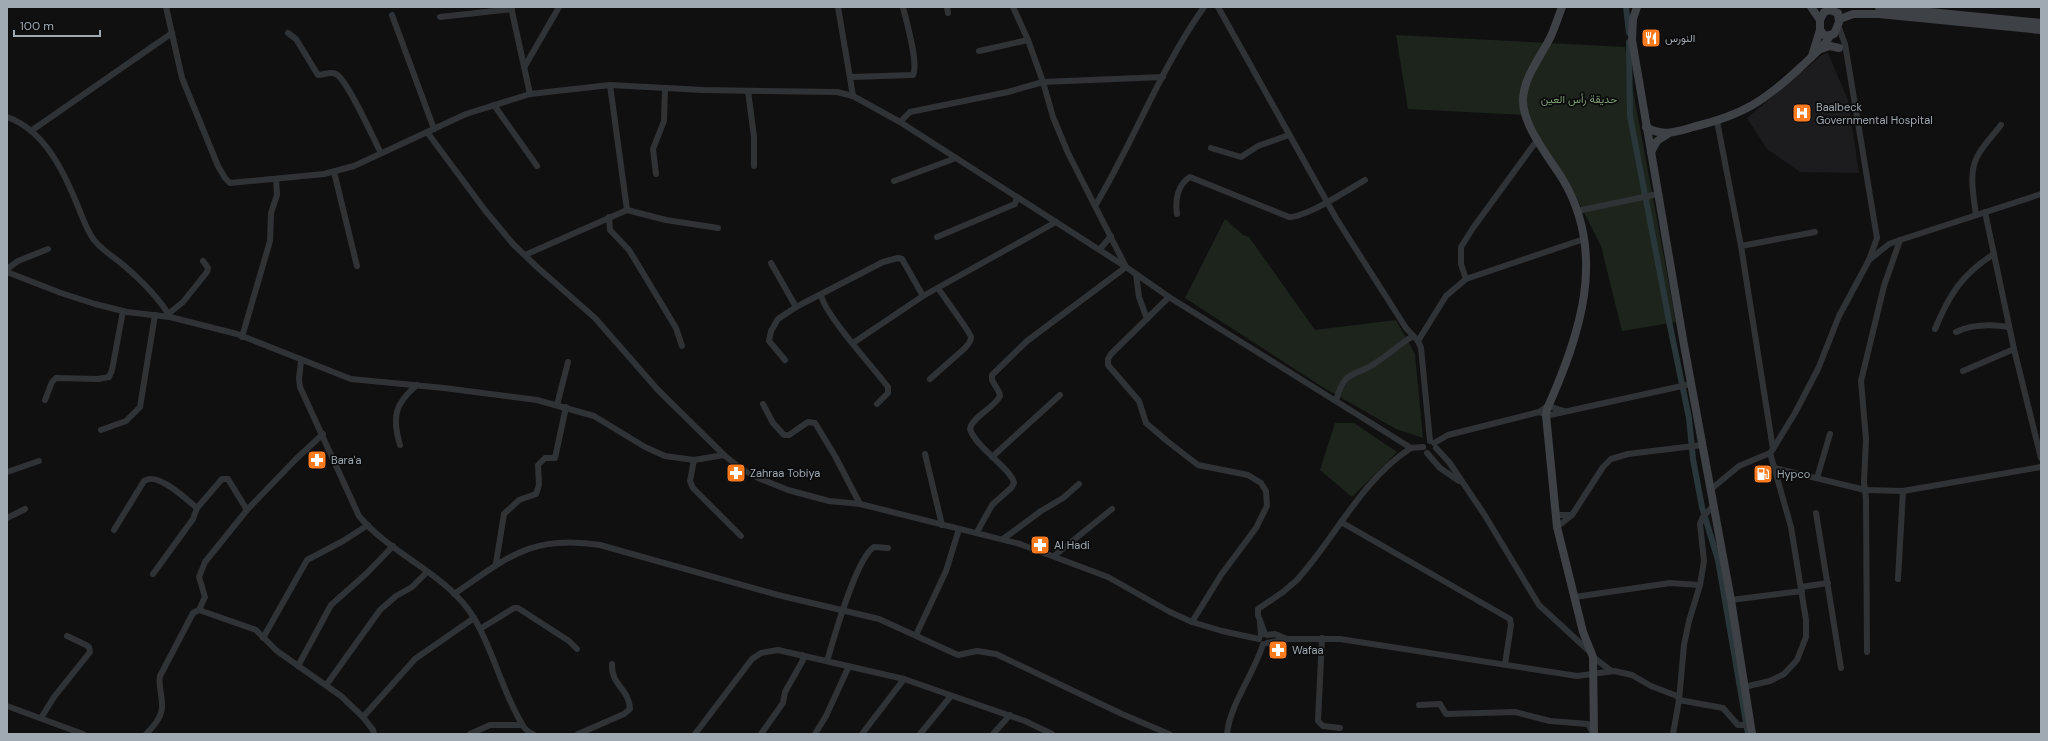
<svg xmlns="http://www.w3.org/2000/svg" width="2048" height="741" viewBox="0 0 2048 741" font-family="'DM Sans',Vazirmatn,sans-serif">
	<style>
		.built { fill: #1c1c1e }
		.green { fill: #1c241c }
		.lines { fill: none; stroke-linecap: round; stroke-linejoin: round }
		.canal { stroke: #29373a; stroke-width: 6 }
		.street { stroke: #303336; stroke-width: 6 }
		.secondary { stroke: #3e4246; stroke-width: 8 }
		.labels { text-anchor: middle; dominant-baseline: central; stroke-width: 3.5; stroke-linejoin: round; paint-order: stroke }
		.poi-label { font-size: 11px; fill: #a0aab3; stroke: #0b0b0c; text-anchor: start }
		.park-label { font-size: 11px; fill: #7d9f75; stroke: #0b0b0c }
	</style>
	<rect width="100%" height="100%" fill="#101011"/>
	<path class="built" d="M 1828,53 L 1848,100 L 1859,173 L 1800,172 L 1767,149 L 1747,118 L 1822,55 Z"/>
	<g class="green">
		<path d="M 1396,35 L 1625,47 L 1676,322 L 1622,331 L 1601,246 L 1565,175 L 1524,115 L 1408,109 Z"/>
		<path d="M 1225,219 L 1243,235 L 1249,237 L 1315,330 L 1396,320 L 1415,354 L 1423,438 L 1396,429 L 1324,388 L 1185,298 Z"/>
		<path d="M 1335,423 L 1354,423 L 1397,452 L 1352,497 L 1320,470 Z"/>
	</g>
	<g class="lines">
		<g class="canal">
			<path d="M 1626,7 L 1629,33"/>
			<path d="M 1629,42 L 1630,116 L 1670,326 L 1689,418 L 1693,459 L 1702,507 L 1718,560 L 1748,734"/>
		</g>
		<g class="street">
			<path d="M 166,7 L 182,78 L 218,166 L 225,178 L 230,183 L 324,174 L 354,166 L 466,114 L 530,94 L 610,85 L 703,90 L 837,92 L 853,96 L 900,122 L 1126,267 L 1169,297 L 1411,448 L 1423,447"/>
			<path d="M 511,7 L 530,94"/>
			<path d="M 838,7 L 853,96"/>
			<path d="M 947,7 L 948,13"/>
			<path d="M 1218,7 L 1336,218 L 1406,328 L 1418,341 L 1421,348 L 1430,441"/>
			<path d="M 392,15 L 434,129"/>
			<path d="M 440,17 L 512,9"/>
			<path d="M 288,33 L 296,39 L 318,75 C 323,75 332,71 336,74 C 347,79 374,140 381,153"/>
			<path d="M 979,51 L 1028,40"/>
			<path d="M 525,66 L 559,7"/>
			<path d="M 851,77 L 913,75 C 919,63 906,21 903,7"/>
			<path d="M 610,85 L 627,210"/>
			<path d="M 748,91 L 754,137 L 754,166"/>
			<path d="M 494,105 L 537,166"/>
			<path d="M 7,117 C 44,130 63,170 77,204 C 82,216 86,229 94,240 C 101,249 112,256 121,263 C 140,279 158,296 170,317"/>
			<path d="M 1717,121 L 1741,246 L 1773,449"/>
			<path d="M 900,122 L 910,112 L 1008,92 L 1043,82 L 1163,77"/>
			<path d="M 31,131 L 172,33"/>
			<path d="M 427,132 L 484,209 L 513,244 L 537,267 L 595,318 L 658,390 L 724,455"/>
			<path d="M 1211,148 L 1241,157 L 1258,146 L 1289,135"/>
			<path d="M 334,172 L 357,266"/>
			<path d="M 656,174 L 653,149 L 664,121 L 665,88"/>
			<path d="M 894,181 L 956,158"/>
			<path d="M 1095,206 C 1134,141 1160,69 1204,7"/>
			<path d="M 1577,211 L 1658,194"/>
			<path d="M 1985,212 L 2014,349 L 2041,458"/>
			<path d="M 1177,214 C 1175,201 1177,185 1190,177 L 1289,217 C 1307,217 1348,190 1365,180"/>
			<path d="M 1976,215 C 1974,199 1970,180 1974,165 C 1978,150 1992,137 2001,125"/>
			<path d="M 609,217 L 610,230 L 629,250 L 652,288 L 676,328 L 682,346"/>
			<path d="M 937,237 L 1015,204 L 1017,197"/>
			<path d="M 1741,246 L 1815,232"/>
			<path d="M 1100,249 L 1111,236"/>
			<path d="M 525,255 L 627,210 L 666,220 L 718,228"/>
			<path d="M 1869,260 L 1889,244 L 1900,240 L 2041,194"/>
			<path d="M 771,263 L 796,307"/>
			<path d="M 7,269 L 18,261 L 48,249"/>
			<path d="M 7,272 L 61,293 L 95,304 L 127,312 L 170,317 L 237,334 L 351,379 L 444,388 L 537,400 L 594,416 L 645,447 L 665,456 L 694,460 L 724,455 L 740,468 L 758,478 L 788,490 L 829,501 L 860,504 L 1020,544 L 1108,577 L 1170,612 L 1192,622 L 1222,631 L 1259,639"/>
			<path d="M 1136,274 L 1139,297 L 1147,319"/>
			<path d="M 1466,279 L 1461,264 L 1461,247 L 1473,228 L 1538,139"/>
			<path d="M 821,295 C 825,315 873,367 888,387 L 888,393 L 877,404"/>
			<path d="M 1169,297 L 1111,354 L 1108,359 L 1108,365 L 1139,401 L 1146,423 L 1167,441 L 1198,465 L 1248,475 L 1261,483 L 1266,491 L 1267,506 L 1256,528 L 1221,575 L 1192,622"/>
			<path d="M 168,314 L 183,302 L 207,272 L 208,268 L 203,261"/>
			<path d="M 1935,329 C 1949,295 1962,274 1994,254"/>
			<path d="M 1956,332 C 1973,324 1990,324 2009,327"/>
			<path d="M 242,337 L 270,241 L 271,213 L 277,195 L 276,179"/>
			<path d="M 1418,341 L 1446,296 L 1466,279 L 1584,239"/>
			<path d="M 853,343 L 923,296 L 1056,222"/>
			<path d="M 785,360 L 769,341 L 771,331 L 778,319 L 796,307 L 883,262 L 898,258 L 902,259 L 923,296"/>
			<path d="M 301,361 L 299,379 L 300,387 L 359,516 C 391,555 448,574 474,618 C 494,652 502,691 522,724 C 524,728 528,732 533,734"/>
			<path d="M 1963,371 L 2014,349"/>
			<path d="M 930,379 L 965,348 C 968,344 971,342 971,337 C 970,332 943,296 938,288"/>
			<path d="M 45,400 L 52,382 L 56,378 L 98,379 L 109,377 L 112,370 L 123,311"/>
			<path d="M 1336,401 C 1345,367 1355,378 1377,362 C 1389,354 1400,344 1413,336"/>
			<path d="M 763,404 L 773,423 L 784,435 L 789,435 L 808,422 L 815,423 L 835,456 L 860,504"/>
			<path d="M 557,405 L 568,362"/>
			<path d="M 1539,412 L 1550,415 L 1691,384"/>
			<path d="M 101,430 L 126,421 L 140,407 L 155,315"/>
			<path d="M 1434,443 L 1448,435 L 1539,412 L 1548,406 L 1564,411"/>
			<path d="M 400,445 C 392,418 394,404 417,385"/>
			<path d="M 1436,448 L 1449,462 L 1484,514 L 1539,605 L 1590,652"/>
			<path d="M 1427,453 L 1440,468 L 1459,481"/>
			<path d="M 925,454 L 942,525"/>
			<path d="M 992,457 L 1060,395"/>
			<path d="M 694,460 L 690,481 L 693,488 L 741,536"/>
			<path d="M 1775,468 L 1865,490 L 1903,491 L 2041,467"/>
			<path d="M 7,472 L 39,461"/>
			<path d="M 1817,478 L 1830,434"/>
			<path d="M 1710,490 L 1739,466 L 1770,453 L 1773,449 L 1795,413 L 1818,369 L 1839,316 L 1869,260 L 1877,238 L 1845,44 L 1838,25"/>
			<path d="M 1816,513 L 1841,668"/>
			<path d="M 1555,515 L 1572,515"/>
			<path d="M 7,518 L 25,509"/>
			<path d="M 1341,522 L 1510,619 L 1511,625 L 1505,664"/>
			<path d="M 1557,527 L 1572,515 L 1603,467 L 1611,459 L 1628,454 L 1702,445"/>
			<path d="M 114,530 L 144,481 C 157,471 186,499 197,508"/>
			<path d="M 977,532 L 992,505 L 1011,488 L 1014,483 C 1012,469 976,448 970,429 C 971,418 994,408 1000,396 L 999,392 L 992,380 L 992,375 L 1027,341 L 1126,267 L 1068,153 L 1053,117 L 1043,82 L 1028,40 L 1013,7"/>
			<path d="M 1003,539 L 1041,511 L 1063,498 L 1079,484"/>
			<path d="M 1054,556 L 1112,509"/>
			<path d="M 496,563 L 504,514 L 519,500 L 536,494 L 539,485 L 538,465 L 545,458 L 555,458 L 566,407"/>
			<path d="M 153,574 L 193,519 L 197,508 L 222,479 L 228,479 L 247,510"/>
			<path d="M 1898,579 L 1903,491"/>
			<path d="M 1801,587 L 1828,583"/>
			<path d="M 454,594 C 507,558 531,534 600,545 L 778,595 L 879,619 L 958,655 L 977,651 L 996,654 L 1122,714 L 1169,734"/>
			<path d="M 1575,597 L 1670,583 L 1700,585"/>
			<path d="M 1731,600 L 1802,591"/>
			<path d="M 199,610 L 205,597 L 199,577 L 205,562 L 247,510 L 295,460 L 323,434"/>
			<path d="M 1260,622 L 1261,635"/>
			<path d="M 480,629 L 514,608 L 518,608 L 569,641 L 577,649"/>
			<path d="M 1265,634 L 1258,615 L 1258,609 L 1283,592 L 1297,580 C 1336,537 1361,480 1411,448"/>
			<path d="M 916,635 L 946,571 L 959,529"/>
			<path d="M 1267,635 L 1275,634 L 1287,639"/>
			<path d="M 263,638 L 307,560 L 343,541 L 368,525"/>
			<path d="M 1322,638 L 1318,721 L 1323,726 L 1340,728"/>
			<path d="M 1267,643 L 1287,639 L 1340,639 L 1577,676 L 1614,671 L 1632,675 L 1651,686 L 1677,696 L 1679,700"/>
			<path d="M 1867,652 L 1866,499 L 1864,482 L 1866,439 L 1861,381 L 1884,286 L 1900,240"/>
			<path d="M 1593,657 L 1610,670"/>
			<path d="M 827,661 C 834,638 856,558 874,547 L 888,548"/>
			<path d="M 298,666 L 331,605 L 367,573 L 393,546"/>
			<path d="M 327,684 L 380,610 L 396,596 L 412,587 L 427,572"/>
			<path d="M 1744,687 L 1770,681 L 1784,674 L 1797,660 L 1806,637 L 1806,620 L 1791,527 L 1770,453"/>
			<path d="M 1679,700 L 1684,645 L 1689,621 L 1700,585 L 1704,561 L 1700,524 L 1703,517 L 1713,506"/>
			<path d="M 1419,705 L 1440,704 L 1446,714 L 1515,712 L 1550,721 L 1588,724 L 1593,733"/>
			<path d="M 7,706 L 83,734"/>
			<path d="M 363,717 L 415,659 L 474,618"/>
			<path d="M 41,718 L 54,697 L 90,652 L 89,647 L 86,645 L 67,636"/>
			<path d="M 146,734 C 154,726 163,716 162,704 C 162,693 158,686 160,676 L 193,613 L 199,610 L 256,630 L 277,651 L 341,696 L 363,717 L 373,730 L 374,734"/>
			<path d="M 470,734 L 490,725 L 522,725"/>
			<path d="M 578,734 L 624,714 L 630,709 C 629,688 611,686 612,664"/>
			<path d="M 695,734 L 752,659 L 761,653 L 778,650 L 904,679 L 1025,721 L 1052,734"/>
			<path d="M 761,734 L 783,703 L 785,692 L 803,660 L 802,655"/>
			<path d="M 815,734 L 826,716 L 849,666"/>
			<path d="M 862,734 L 904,679"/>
			<path d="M 920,734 L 951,696"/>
			<path d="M 993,734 L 1010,715"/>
			<path d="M 1227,734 C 1230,704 1254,674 1263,644"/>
			<path d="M 1673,734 L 1679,700 L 1723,708 L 1738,725 L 1751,725"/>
		</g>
		<g class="secondary">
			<path d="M 1562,7 C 1558,17 1555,28 1550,38 C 1540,58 1523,78 1523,101 C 1523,126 1549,157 1562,178 C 1608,254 1580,335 1547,409 L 1546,415 L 1557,527 L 1583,632 L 1593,657 L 1594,734"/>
			<path d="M 1637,7 L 1633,19 L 1632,40 L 1684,345 L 1731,600 L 1752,734"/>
			<path d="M 1811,7 L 1820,20"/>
			<path d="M 1879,7 L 2041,23"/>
			<path d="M 1830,10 L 1838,13 L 1839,22 L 1834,34 L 1825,36 L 1820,30 L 1820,20 L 1824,12 Z"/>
			<path d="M 1840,19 L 1853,14 L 1879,14 L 2041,30"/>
			<path d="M 1821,49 L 1830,46 L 1839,48"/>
			<path d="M 1812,56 L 1820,30"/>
			<path d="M 1646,127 C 1662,137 1676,132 1693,127 C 1743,115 1765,101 1803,65 C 1812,56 1823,48 1830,36"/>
			<path d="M 1651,152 L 1657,141 L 1668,134"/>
		</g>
	</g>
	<defs>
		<symbol id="restaurant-square" viewBox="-11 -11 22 22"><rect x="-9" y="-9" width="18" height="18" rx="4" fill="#fb7b1e" stroke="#0b0b0c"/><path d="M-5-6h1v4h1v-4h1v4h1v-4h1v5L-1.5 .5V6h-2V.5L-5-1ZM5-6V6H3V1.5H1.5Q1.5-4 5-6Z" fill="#fff"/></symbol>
		<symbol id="hospital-square" viewBox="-11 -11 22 22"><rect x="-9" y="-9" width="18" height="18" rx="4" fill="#fb7b1e" stroke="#0b0b0c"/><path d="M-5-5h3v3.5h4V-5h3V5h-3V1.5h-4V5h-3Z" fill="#fff"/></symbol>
		<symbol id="pharmacy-square" viewBox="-11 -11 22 22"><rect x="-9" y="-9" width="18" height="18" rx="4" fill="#fb7b1e" stroke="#0b0b0c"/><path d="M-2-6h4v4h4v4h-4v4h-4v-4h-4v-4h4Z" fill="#fff"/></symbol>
		<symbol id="fuel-square" viewBox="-11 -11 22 22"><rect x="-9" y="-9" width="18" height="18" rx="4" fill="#fb7b1e" stroke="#0b0b0c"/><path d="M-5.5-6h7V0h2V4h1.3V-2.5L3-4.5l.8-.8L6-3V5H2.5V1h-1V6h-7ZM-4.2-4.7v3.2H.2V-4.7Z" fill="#fff"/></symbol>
	</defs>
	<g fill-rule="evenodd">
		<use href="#restaurant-square" x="1640" y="27" width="22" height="22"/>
		<use href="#hospital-square" x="1791" y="102" width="22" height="22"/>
		<use href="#pharmacy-square" x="306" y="449" width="22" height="22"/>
		<use href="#pharmacy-square" x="725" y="462" width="22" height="22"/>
		<use href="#fuel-square" x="1752" y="463" width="22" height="22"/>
		<use href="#pharmacy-square" x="1029" y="534" width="22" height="22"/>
		<use href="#pharmacy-square" x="1267" y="639" width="22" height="22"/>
	</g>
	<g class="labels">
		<g class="poi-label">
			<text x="1665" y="38">النورس</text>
			<text x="1816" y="107">Baalbeck<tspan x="1816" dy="13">Governmental Hospital</tspan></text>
			<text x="331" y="460">Bara'a</text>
			<text x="750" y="473">Zahraa Tobiya</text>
			<text x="1777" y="474">Hypco</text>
			<text x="1054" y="545">Al Hadi</text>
			<text x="1292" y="650">Wafaa</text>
		</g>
		<g class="park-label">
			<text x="1579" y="99">حديقة رأس العين</text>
		</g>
	</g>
	<rect width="2048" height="741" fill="none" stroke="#a0aab3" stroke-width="16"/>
	<path d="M14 30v6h86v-6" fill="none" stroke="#a0aab3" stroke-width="2"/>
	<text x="20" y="30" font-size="12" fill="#a0aab3" stroke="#0b0b0c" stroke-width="3" paint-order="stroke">100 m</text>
</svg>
